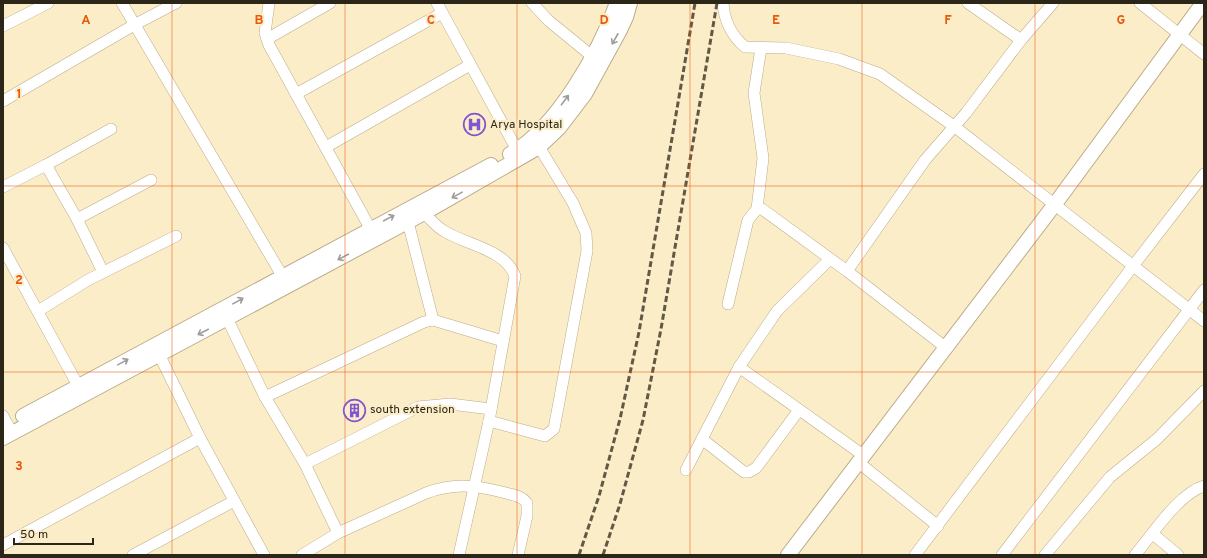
<svg xmlns="http://www.w3.org/2000/svg" width="1207" height="558" viewBox="0 0 1207 558" font-family="Overpass,sans-serif">
	<style>
		.lines { fill: none; stroke-linecap: round; stroke-linejoin: round }
		.minor-casing { stroke: #bbac8a; stroke-width: 12 }
		.tertiary-casing { stroke: #bbac8a; stroke-width: 16 }
		.minor { stroke: #fff; stroke-width: 11 }
		.tertiary { stroke: #fff; stroke-width: 14 }
		.rail { stroke: #615946; stroke-width: 3; stroke-dasharray: 6 3; stroke-linecap: butt }
		.oneway { stroke: #a09d98 }
		.grid { fill: none; stroke: #e8590c; stroke-width: 1; stroke-opacity: 0.55 }
		.labels { text-anchor: middle; dominant-baseline: central; stroke-width: 4; stroke-linejoin: round; paint-order: stroke }
		.poi-label { font-size: 12px; fill: #2c2619; stroke: #fcedc9; text-anchor: start }
		.grid-label { font-size: 13px; text-anchor: middle; font-weight: bold; fill: #e8590c; stroke: #fcedc9; stroke-width: 4; stroke-linejoin: round; paint-order: stroke }
	</style>
	<rect width="100%" height="100%" fill="#fcedc9"/>
	<g class="lines">
		<defs>
			<g id="minor">
				<path d="M 122,3 L 287,284"/>
				<path d="M 269,3 L 265,33 L 269,45 L 370,228"/>
				<path d="M 437,3 L 517,150"/>
				<path d="M 532,3 L 549,21 L 598,61"/>
				<path d="M 723,3 C 724,20 732,36 745,47 L 786,48 L 839,59 L 880,74 L 955,127 L 1204,321"/>
				<path d="M 968,3 L 1021,40"/>
				<path d="M 1140,3 L 1204,54"/>
				<path d="M 3,26 L 48,3"/>
				<path d="M 267,39 L 330,3"/>
				<path d="M 296,94 L 442,13"/>
				<path d="M 3,101 L 134,25 L 176,3"/>
				<path d="M 326,147 L 470,65"/>
				<path d="M 46,165 L 77,219 L 103,272"/>
				<path d="M 3,187 L 46,165 L 111,129"/>
				<path d="M 420,208 C 427,216 434,225 444,231 C 466,245 505,249 515,276 L 489,421 L 459,555"/>
				<path d="M 757,209 L 763,158 L 754,93 L 761,48"/>
				<path d="M 406,214 L 433,320"/>
				<path d="M 77,219 L 151,180"/>
				<path d="M 3,248 L 82,393"/>
				<path d="M 847,271 L 925,160 L 966,113 L 1021,40 L 1053,3"/>
				<path d="M 728,304 L 748,220 L 757,209 L 762,209 L 847,271 L 945,347"/>
				<path d="M 38,311 L 88,280 L 176,236"/>
				<path d="M 224,312 L 265,397 L 305,464 L 338,533"/>
				<path d="M 156,348 L 200,438 L 264,555"/>
				<path d="M 739,367 L 863,455"/>
				<path d="M 265,397 L 424,322 L 433,320 L 503,341"/>
				<path d="M 3,416 L 12,433"/>
				<path d="M 489,421 L 545,436 L 554,429 L 587,251 L 586,233 L 573,203 L 535,140"/>
				<path d="M 702,439 L 744,472 L 749,472 L 756,468 L 799,410"/>
				<path d="M 858,462 L 938,526"/>
				<path d="M 305,464 L 418,407 L 450,404 L 491,409"/>
				<path d="M 686,470 L 739,367 L 777,311 L 830,259"/>
				<path d="M 1153,534 L 1178,555"/>
				<path d="M 3,545 L 200,438"/>
				<path d="M 133,555 L 234,501"/>
				<path d="M 302,555 L 338,533 L 426,493 C 454,483 474,485 502,492 C 512,495 521,495 527,503 L 527,516 L 518,555"/>
				<path d="M 915,555 L 1133,266 L 1204,174"/>
				<path d="M 1002,555 L 1204,290"/>
				<path d="M 1045,555 L 1110,477 L 1157,439 L 1204,391"/>
				<path d="M 1135,555 C 1153,534 1178,494 1204,486"/>
			</g>
			<g id="tertiary">
				<path d="M 510,154 C 557,128 599,52 617,3"/>
				<path d="M 23,416 L 491,165"/>
				<path d="M 3,438 L 424,213 L 539,147 L 559,128 L 585,94 L 619,32 L 626,17 L 630,3"/>
				<path d="M 788,555 L 1055,204 L 1203,3"/>
			</g>
		</defs>
		<use href="#minor" class="minor-casing"/>
		<use href="#tertiary" class="tertiary-casing"/>
		<use href="#minor" class="minor"/>
		<use href="#tertiary" class="tertiary"/>
		<g class="rail">
			<path d="M 579,555 L 599,496 L 620,419 L 639,332 L 695,3"/>
			<path d="M 603,555 L 620,504 L 643,420 L 661,329 L 717,3"/>
		</g>
	</g>
	<defs><path id="oneway-shaft" d="M-6 0H5M1.5-3L5.5 0L1.5 3" fill="none" stroke-width="1.6" stroke-linecap="round" stroke-linejoin="round"/></defs>
	<g class="oneway">
		<use href="#oneway-shaft" transform="translate(615 39) rotate(119)"/>
		<use href="#oneway-shaft" transform="translate(565 100) rotate(-53)"/>
		<use href="#oneway-shaft" transform="translate(457 195) rotate(151)"/>
		<use href="#oneway-shaft" transform="translate(389 218) rotate(-28)"/>
		<use href="#oneway-shaft" transform="translate(343 257) rotate(152)"/>
		<use href="#oneway-shaft" transform="translate(238 301) rotate(-29)"/>
		<use href="#oneway-shaft" transform="translate(203 332) rotate(153)"/>
		<use href="#oneway-shaft" transform="translate(123 362) rotate(-29)"/>
	</g>
	<path class="grid" d="M 172,3 L 172,555M 345,3 L 345,555M 517,3 L 517,555M 690,3 L 690,555M 862,3 L 862,555M 1035,3 L 1035,555M 3,186 L 1204,186M 3,372 L 1204,372"/>
	<defs>
		<symbol id="hospital-ring" viewBox="-11 -11 22 22"><circle r="9.5" fill="#fcedc9" stroke="#8156cf" stroke-width="1.5"/><path d="M-5-5h3v3.5h4V-5h3V5h-3V1.5h-4V5h-3Z" fill="#8156cf"/></symbol>
		<symbol id="building-ring" viewBox="-11 -11 22 22"><circle r="9.5" fill="#fcedc9" stroke="#8156cf" stroke-width="1.5"/><path d="M-4-6H4V6H1V3H-1V6H-4ZM-2.5-4.3h1.7v1.8h-1.7ZM.8-4.3h1.7v1.8H.8ZM-2.5-1h1.7V.8h-1.7ZM.8-1h1.7V.8H.8Z" fill="#8156cf"/></symbol>
	</defs>
	<g fill-rule="evenodd">
		<use href="#hospital-ring" x="462" y="112" width="25" height="25"/>
		<use href="#building-ring" x="342" y="398" width="25" height="25"/>
	</g>
	<g class="labels">
		<g class="poi-label">
			<text x="490" y="125">Arya Hospital</text>
			<text x="370" y="410">south extension</text>
		</g>
	</g>
	<g class="grid-label">
		<text x="86" y="24">A</text>
		<text x="259" y="24">B</text>
		<text x="431" y="24">C</text>
		<text x="604" y="24">D</text>
		<text x="776" y="24">E</text>
		<text x="948" y="24">F</text>
		<text x="1121" y="24">G</text>
		<text x="19" y="98">1</text>
		<text x="19" y="284">2</text>
		<text x="19" y="470">3</text>
	</g>
	<rect width="1207" height="558" fill="none" stroke="#2c2619" stroke-width="8"/>
	<path d="M14 538v6h79v-6" fill="none" stroke="#2c2619" stroke-width="2"/>
	<text x="20" y="538" font-size="12" fill="#2c2619" stroke="#fcedc9" stroke-width="3" paint-order="stroke">50 m</text>
</svg>
